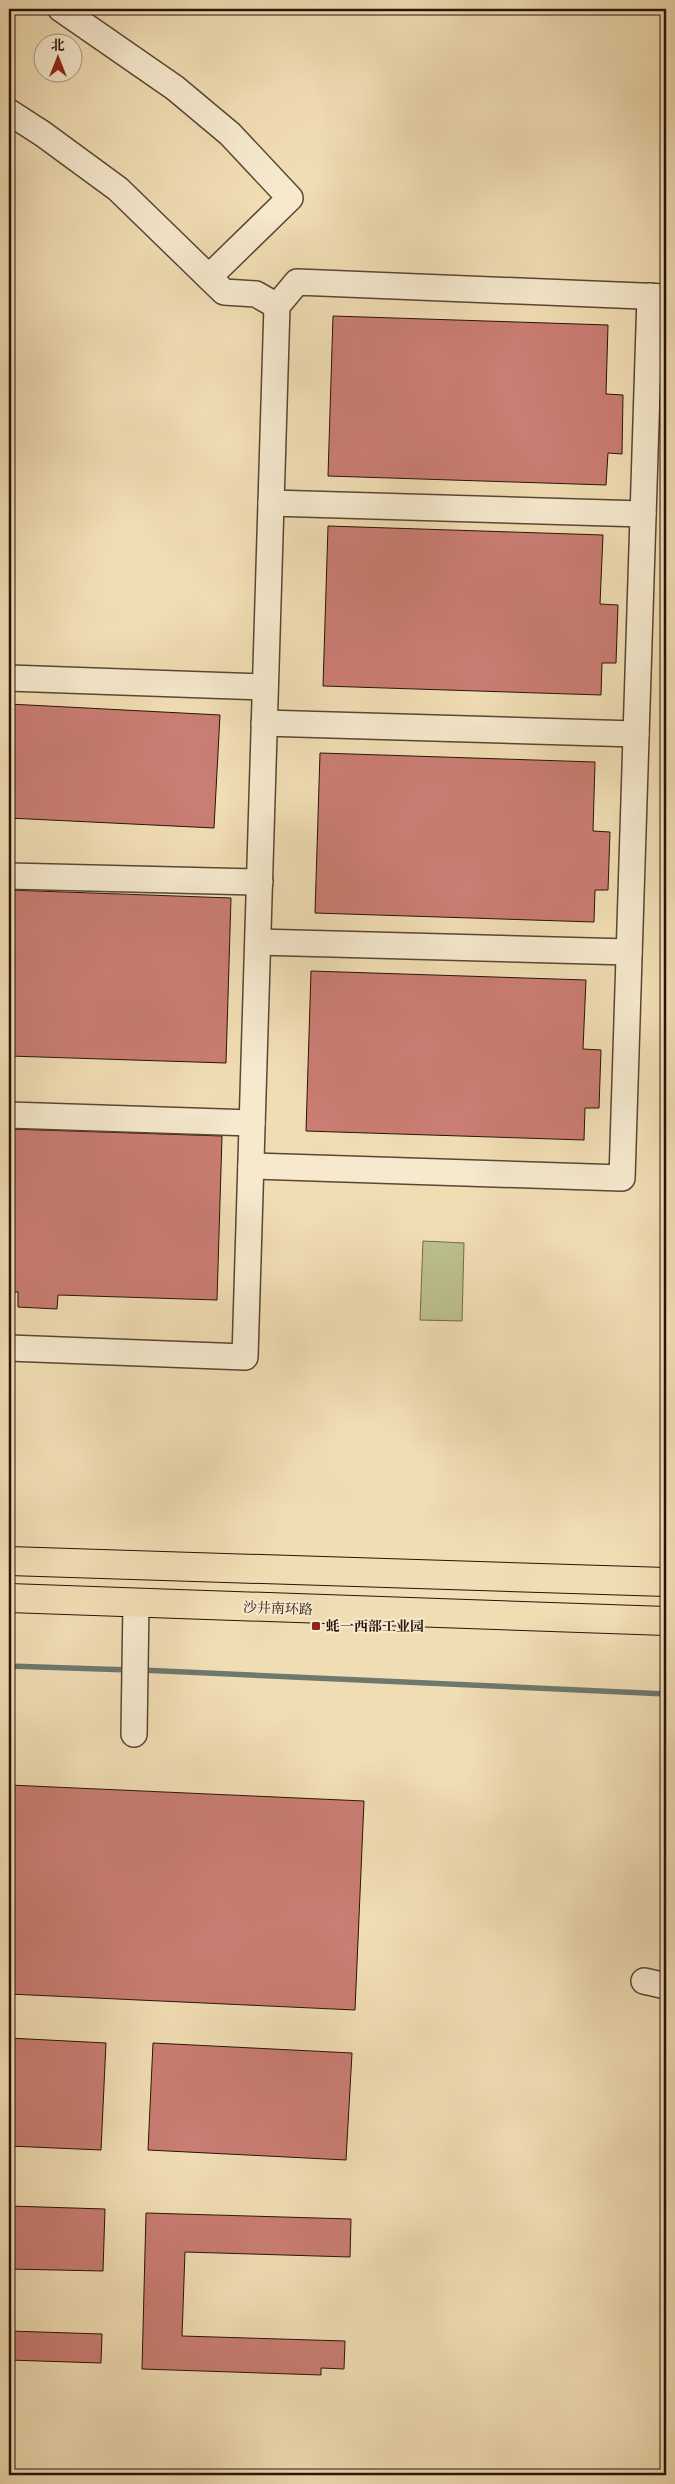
<svg xmlns="http://www.w3.org/2000/svg" width="675" height="2484" viewBox="0 0 675 2484" font-family="'Libre Caslon Text','Noto Serif SC',serif">
	<style>
		.green { fill: #bcc08b; stroke: #726a4a }
		.lines { fill: none; stroke-linecap: round; stroke-linejoin: round }
		.stream { stroke: #6d786e; stroke-width: 5.5 }
		.building { fill: #ca7d73; stroke: #281308 }
		.minor-casing { stroke: #5a4633; stroke-width: 28 }
		.major-casing { stroke: #281308; stroke-width: 30 }
		.minor { stroke: #f6e9ce; stroke-width: 25 }
		.major { stroke: #f1ddb4; stroke-width: 28 }
		.poi-dot { fill: #8f2418; stroke: #f6e9ce; stroke-width: 2 }
		.labels { text-anchor: middle; dominant-baseline: central; stroke-width: 4; stroke-linejoin: round; paint-order: stroke }
		.street-label { font-size: 14px; fill: #281308; stroke: #f6e9ce }
		.poi-label { font-size: 14px; font-weight: bold; fill: #281308; stroke: #f6e9ce; text-anchor: start }
	</style>
	<rect width="100%" height="100%" fill="#f1ddb4"/>
	<filter id="stains"><feTurbulence type="fractalNoise" baseFrequency=".004" numOctaves="4"/><feColorMatrix values="0 0 0 0 .2 0 0 0 0 .09 0 0 0 0 .02 0 0 0 .5 -.17"/></filter>
	<radialGradient id="worn" r=".72"><stop offset=".6" stop-color="#630" stop-opacity="0"/><stop offset="1" stop-color="#630" stop-opacity=".3"/></radialGradient>
	<path class="green" d="M 423,1241 L 464,1243 L 462,1321 L 420,1320 Z"/>
	<g class="lines">
		<g class="stream">
			<path d="M 9,1666 L 130,1670"/>
			<path d="M 141,1670 L 666,1694"/>
		</g>
	</g>
	<g class="building">
		<path d="M 333,316 L 608,325 L 606,394 L 623,395 L 622,454 L 608,453 L 606,485 L 328,476 Z"/>
		<path d="M 328,526 L 603,535 L 600,604 L 618,605 L 616,663 L 602,663 L 601,695 L 323,686 Z"/>
		<path d="M 9,704 L 220,715 L 214,828 L 9,818 Z"/>
		<path d="M 320,753 L 595,762 L 593,831 L 610,832 L 608,890 L 595,890 L 594,922 L 315,913 Z"/>
		<path d="M 9,890 L 231,898 L 226,1063 L 9,1056 Z"/>
		<path d="M 311,971 L 586,980 L 583,1049 L 601,1050 L 599,1108 L 585,1108 L 584,1140 L 306,1131 Z"/>
		<path d="M 9,1129 L 222,1136 L 217,1300 L 58,1295 L 57,1309 L 18,1307 L 18,1292 L 9,1292 Z"/>
		<path d="M 9,1785 L 364,1801 L 355,2010 L 9,1994 Z"/>
		<path d="M 9,2038 L 106,2043 L 101,2150 L 9,2146 Z"/>
		<path d="M 153,2043 L 352,2053 L 346,2160 L 148,2150 Z"/>
		<path d="M 9,2206 L 105,2209 L 103,2271 L 9,2269 Z"/>
		<path d="M 146,2213 L 351,2219 L 350,2257 L 185,2252 L 182,2336 L 345,2341 L 344,2369 L 321,2368 L 321,2375 L 142,2369 Z"/>
		<path d="M 9,2331 L 102,2334 L 101,2363 L 9,2360 Z"/>
	</g>
	<g class="lines">
		<defs>
			<g id="minor">
				<path d="M 61,9 L 175,88 L 230,134 L 290,198 L 209,277"/>
				<path d="M 9,112 L 43,134 L 118,189 L 224,292 L 256,294 L 277,306"/>
				<path d="M 271,503 L 643,514"/>
				<path d="M 9,678 L 265,687"/>
				<path d="M 264,723 L 636,734"/>
				<path d="M 9,876 L 260,882"/>
				<path d="M 258,942 L 629,952"/>
				<path d="M 9,1115 L 252,1123"/>
				<path d="M 251,1166 L 622,1178 L 650,296"/>
				<path d="M 9,1348 L 245,1357 L 277,306 L 297,282 L 666,297"/>
				<path d="M 134,1734 L 136,1603"/>
				<path d="M 644,1981 L 666,1986"/>
			</g>
			<g id="major">
				<path d="M 9,1561 L 666,1582"/>
				<path d="M 9,1598 L 666,1621"/>
			</g>
		</defs>
		<use href="#minor" class="minor-casing"/>
		<use href="#major" class="major-casing"/>
		<use href="#minor" class="minor"/>
		<use href="#major" class="major"/>
	</g>
	<rect class="poi-dot" x="311" y="1621" width="10" height="10" rx="2.5"/>
	<g class="labels">
		<g class="street-label">
			<text transform="translate(278 1608) rotate(2)">沙井南环路</text>
		</g>
		<g class="poi-label">
			<text x="326" y="1626">蚝一西部工业园</text>
		</g>
	</g>
	<rect width="675" height="2484" fill="none" stroke="#f1ddb4" stroke-width="30"/>
	<rect x="10" y="10" width="655" height="2464" fill="none" stroke="#281308" stroke-width="2.5"/>
	<rect x="15" y="15" width="645" height="2454" fill="none" stroke="#281308"/>
	<g transform="translate(58 58)"><circle r="24" fill="#f6e9ce" stroke="#a4937f"/>
	<path d="M0-4L9 19L0 12L-9 19Z" fill="#8f2418"/>
	<text y="-8" font-size="14" font-weight="bold" text-anchor="middle" fill="#281308">北</text>
	</g>
	<rect width="100%" height="100%" filter="url(#stains)"/>
	<rect width="100%" height="100%" fill="url(#worn)"/>
</svg>
